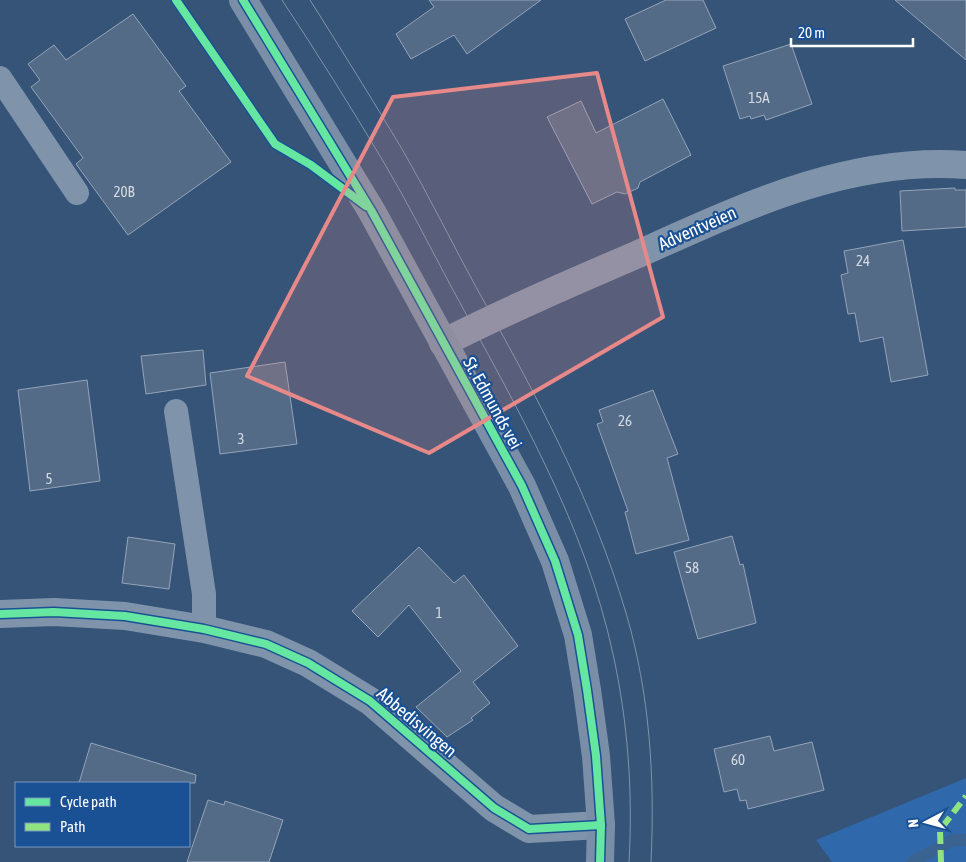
<svg xmlns="http://www.w3.org/2000/svg" width="966" height="862" viewBox="0 0 966 862" font-family="'Asap Condensed',sans-serif">
	<style>
		.green { fill: #2f68ab }
		.lines { fill: none; stroke-linecap: round; stroke-linejoin: round }
		.stream { stroke: #3b6391; stroke-width: 12 }
		.building { fill: #536b87; stroke: #94a4b9 }
		.lane { stroke: #7f94ab; stroke-width: 24 }
		.street { stroke: #7f94ab; stroke-width: 28 }
		.secondary { stroke: #7a8fa7; stroke-width: 28 }
		.tram { stroke: #7e93ab; stroke-width: 1 }
		.quiet { stroke: #91e382; stroke-width: 6; stroke-dasharray: 12 6; stroke-linecap: butt }
		.cycleway-casing { stroke: #1a5194; stroke-width: 11 }
		.cycleway { stroke: #66e7a1; stroke-width: 8 }
		.marked { fill: #e88989; fill-opacity: 0.2; stroke: #e88989; stroke-width: 4; stroke-linejoin: round }
		.labels { text-anchor: middle; dominant-baseline: central; stroke-width: 4.5; stroke-linejoin: round; paint-order: stroke }
		.number-label { font-size: 15px; fill: #d4dae1 }
		.street-label { font-size: 18px; fill: #fff; stroke: #1a5194 }
	</style>
	<rect width="100%" height="100%" fill="#365478"/>
	<path class="green" d="M 966,778 L 966,862 L 832,862 L 816,840 Z"/>
	<g class="lines">
		<path class="stream" d="M 912,862 L 953,840 L 966,840"/>
	</g>
	<g class="building">
		<path d="M 429,0 L 541,0 L 467,54 L 454,35 L 411,59 L 396,34 L 434,7 Z"/>
		<path d="M 666,0 L 703,0 L 716,28 L 645,61 L 625,19 Z"/>
		<path d="M 895,0 L 966,0 L 966,60 Z"/>
		<path d="M 133,14 L 186,86 L 179,91 L 231,162 L 128,235 L 76,164 L 83,158 L 31,87 L 40,80 L 28,64 L 54,45 L 66,60 Z"/>
		<path d="M 791,44 L 812,104 L 766,120 L 764,115 L 751,119 L 750,116 L 740,119 L 723,66 Z"/>
		<path d="M 663,99 L 691,155 L 640,182 L 638,188 L 625,194 L 617,192 L 592,204 L 547,117 L 581,101 L 596,133 Z"/>
		<path d="M 955,188 L 955,190 L 966,190 L 966,227 L 902,231 L 900,191 Z"/>
		<path d="M 903,240 L 928,375 L 891,382 L 883,337 L 860,342 L 855,313 L 848,314 L 841,275 L 848,273 L 844,251 Z"/>
		<path d="M 203,350 L 206,385 L 146,394 L 141,356 Z"/>
		<path d="M 285,362 L 297,444 L 220,454 L 210,373 Z"/>
		<path d="M 87,380 L 100,481 L 30,491 L 18,390 Z"/>
		<path d="M 653,390 L 678,454 L 667,458 L 689,540 L 636,554 L 625,512 L 628,511 L 597,424 L 603,422 L 599,410 Z"/>
		<path d="M 732,536 L 740,565 L 743,564 L 756,623 L 698,639 L 674,552 Z"/>
		<path d="M 128,537 L 175,544 L 169,589 L 122,583 Z"/>
		<path d="M 419,547 L 454,583 L 464,575 L 518,646 L 473,682 L 490,703 L 471,718 L 473,720 L 447,737 L 416,707 L 461,671 L 409,605 L 378,637 L 352,611 Z"/>
		<path d="M 770,736 L 774,751 L 812,742 L 824,790 L 748,809 L 746,800 L 740,801 L 737,789 L 724,792 L 714,749 Z"/>
		<path d="M 91,743 L 196,775 L 195,783 L 79,783 Z"/>
		<path d="M 208,800 L 224,805 L 225,801 L 283,820 L 269,862 L 187,862 Z"/>
	</g>
	<g class="lines">
		<g class="lane">
			<path d="M 0,78 L 77,193"/>
			<path d="M 176,411 L 204,594 L 204,629"/>
		</g>
		<g class="street">
			<path d="M 443,343 C 506,311 571,283 636,255 C 741,208 848,156 966,165"/>
			<path d="M 0,614 L 54,612 L 125,616 L 204,629 L 266,644 L 308,663 L 370,701 L 494,808 L 529,829 L 601,825"/>
		</g>
		<path class="secondary" d="M 243,0 L 371,210 L 522,486 L 555,561 L 578,635 L 587,690 L 596,756 L 601,825 L 600,862"/>
		<g class="tram">
			<path d="M 282,0 C 317,53 351,107 383,161 C 408,203 430,247 453,290 C 516,406 585,524 613,654 C 628,722 633,793 629,862"/>
			<path d="M 310,0 C 341,49 372,99 402,149 C 428,194 451,241 476,287 C 534,391 592,498 626,613 C 650,694 655,779 651,862"/>
		</g>
		<path class="quiet" d="M 941,862 L 940,830 L 966,796"/>
		<defs>
			<g id="cycleway">
				<path d="M 176,0 L 275,144 L 311,165 L 366,206"/>
				<path d="M 243,0 L 371,210 L 522,486 L 555,561 L 578,635 L 587,690 L 596,756 L 601,825 L 600,862"/>
				<path d="M 0,614 L 54,612 L 125,616 L 204,629 L 266,644 L 308,663 L 370,701 L 494,808 L 529,829 L 601,825"/>
			</g>
		</defs>
		<use href="#cycleway" class="cycleway-casing"/>
		<use href="#cycleway" class="cycleway"/>
	</g>
	<path class="marked" d="M 597,73 L 663,317 L 429,453 L 247,376 L 393,97 Z"/>
	<g class="labels">
		<g class="number-label">
			<text x="759" y="97">15A</text>
			<text x="124" y="191">20B</text>
			<text x="863" y="260">24</text>
			<text x="625" y="420">26</text>
			<text x="241" y="438">3</text>
			<text x="49" y="478">5</text>
			<text x="692" y="567">58</text>
			<text x="439" y="612">1</text>
			<text x="738" y="759">60</text>
		</g>
		<g class="street-label">
			<text transform="translate(697 228) rotate(-24)">Adventveien</text>
			<text transform="translate(493 403) rotate(61)">St. Edmunds vei</text>
			<text transform="translate(417 722) rotate(40)">Abbedisvingen</text>
		</g>
	</g>
	<rect x="15" y="782" width="175" height="65" fill="#1a5194" stroke="#7697bf"/>
	<rect x="25" y="798" width="25" height="8" fill="#66e7a1" stroke="#7697bf"/>
	<text x="60" y="807" font-size="15" fill="#ffffff">Cycle path</text>
	<rect x="25" y="823" width="25" height="8" fill="#91e382" stroke="#7697bf"/>
	<text x="60" y="832" font-size="15" fill="#ffffff">Path</text>
	<g transform="translate(926 822) rotate(264)" stroke="#1a5194" stroke-width="4" paint-order="stroke">
	<path d="M0-4L9 19L0 12L-9 19Z" fill="#ffffff"/>
	<text y="-8" font-size="14" font-weight="bold" text-anchor="middle" fill="#ffffff">N</text>
	</g>
	<path d="M791 38v8h122v-8" fill="none" stroke="#ffffff" stroke-width="2.5"/>
	<text x="798" y="38" font-size="15" fill="#ffffff" stroke="#1a5194" stroke-width="4" paint-order="stroke">20 m</text>
</svg>
